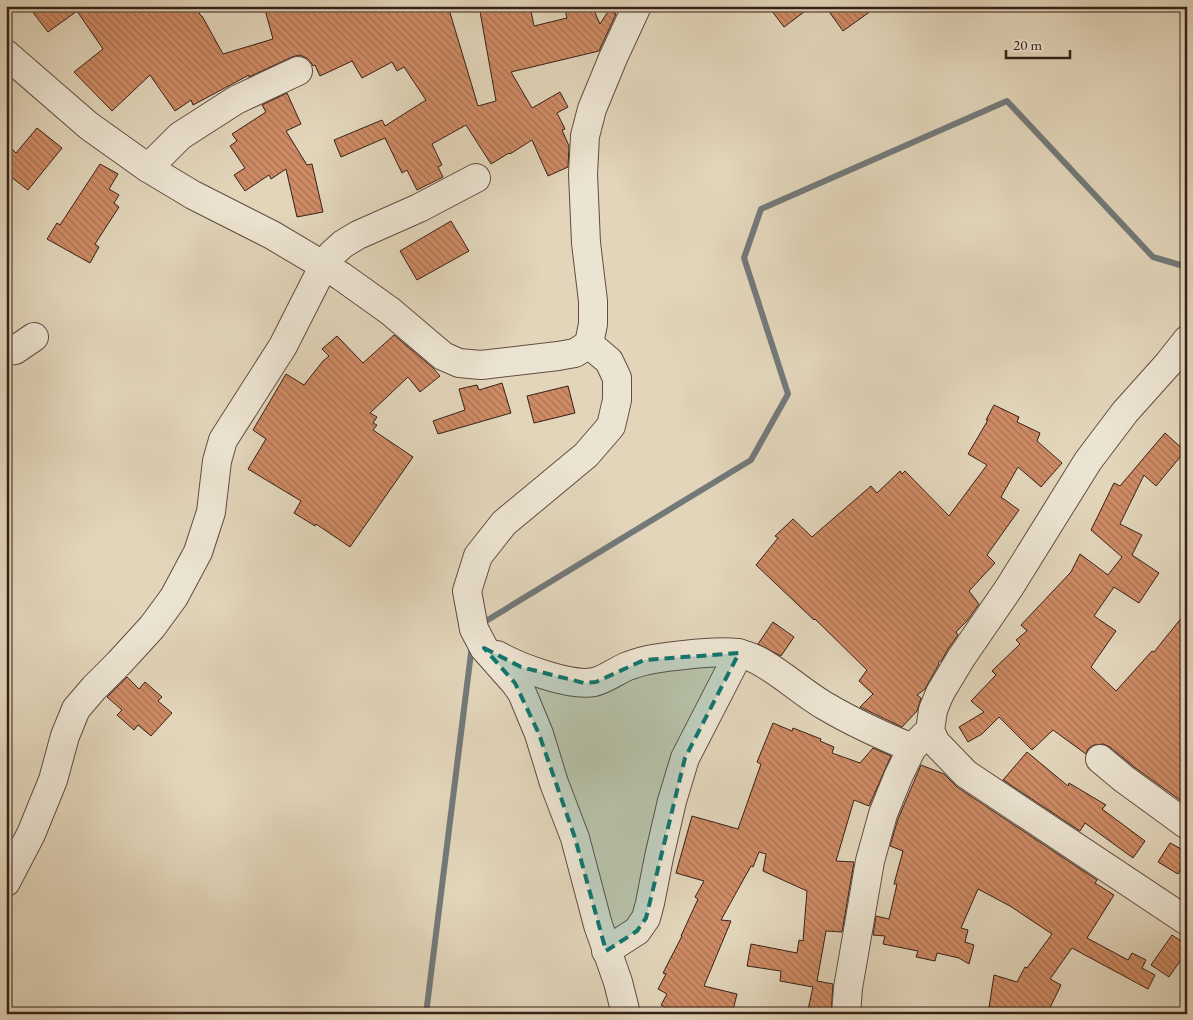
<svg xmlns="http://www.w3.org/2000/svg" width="1193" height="1020" viewBox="0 0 1193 1020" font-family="'EB Garamond',serif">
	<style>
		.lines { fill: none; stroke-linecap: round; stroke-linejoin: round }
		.stream { stroke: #737979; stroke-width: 6 }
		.building { fill: url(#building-back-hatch); stroke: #372017 }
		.minor-casing { stroke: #624d40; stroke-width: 30 }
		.minor { stroke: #ece4d2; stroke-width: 28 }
		.marked { fill: #0f766e; fill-opacity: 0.2; stroke: #0f766e; stroke-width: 4; stroke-dasharray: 10 6; stroke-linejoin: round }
	</style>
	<defs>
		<pattern id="building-back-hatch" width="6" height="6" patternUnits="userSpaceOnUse" patternTransform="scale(1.25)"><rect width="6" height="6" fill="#ce8b65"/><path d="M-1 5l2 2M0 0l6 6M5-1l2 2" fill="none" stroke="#a87152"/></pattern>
	</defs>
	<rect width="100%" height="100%" fill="#e2d5ba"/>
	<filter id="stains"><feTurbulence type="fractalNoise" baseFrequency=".004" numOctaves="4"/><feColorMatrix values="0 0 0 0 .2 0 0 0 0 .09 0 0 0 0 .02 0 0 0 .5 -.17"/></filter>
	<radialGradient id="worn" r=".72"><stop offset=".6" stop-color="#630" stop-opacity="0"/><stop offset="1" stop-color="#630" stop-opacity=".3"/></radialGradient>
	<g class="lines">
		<g class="stream">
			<path d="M 481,624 L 751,460 L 788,394 L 744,258 L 761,209 L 1007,101 L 1153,257 L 1187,267"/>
			<path d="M 426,1014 L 472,645"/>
		</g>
	</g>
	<g class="building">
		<path d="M 28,6 L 195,6 L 201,16 L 202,16 L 223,54 L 273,39 L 264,6 L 350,6 L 354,12 L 363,6 L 448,6 L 478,106 L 496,101 L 479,6 L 530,6 L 534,26 L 567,18 L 564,6 L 592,6 L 600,24 L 609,10 L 616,14 L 599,51 L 511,72 L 532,108 L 560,92 L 568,107 L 557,113 L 565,129 L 562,130 L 569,146 L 568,167 L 548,176 L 532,140 L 510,154 L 509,153 L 491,164 L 466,125 L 432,144 L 442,165 L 438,167 L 443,177 L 417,190 L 407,170 L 402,173 L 385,138 L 341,157 L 334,140 L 382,120 L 385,126 L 426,100 L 404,67 L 397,71 L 392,62 L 362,78 L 352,61 L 320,76 L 315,65 L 313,66 L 312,64 L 307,58 L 299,55 L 292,57 L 249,77 L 249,75 L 193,105 L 191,100 L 175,111 L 150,75 L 112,111 L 74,72 L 103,49 L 77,11 L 48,32 Z"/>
		<path d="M 768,6 L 812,6 L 784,27 Z"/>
		<path d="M 825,6 L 878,6 L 843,31 Z"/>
		<path d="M 287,93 L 301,124 L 286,131 L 307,165 L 312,164 L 323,212 L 297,217 L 286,169 L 271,179 L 269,175 L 245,191 L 234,175 L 245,168 L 230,146 L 237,141 L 232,134 L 266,112 L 262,105 Z"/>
		<path d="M 37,128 L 62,148 L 28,190 L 6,173 L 6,143 L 16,153 Z"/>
		<path d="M 100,164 L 118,174 L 109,189 L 119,195 L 114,203 L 119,207 L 95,244 L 99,247 L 90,263 L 47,239 L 57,223 L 60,225 Z"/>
		<path d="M 451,221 L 469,251 L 417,280 L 400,251 Z"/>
		<path d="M 394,335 L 433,368 L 440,376 L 420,392 L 408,377 L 370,413 L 377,417 L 373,423 L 377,425 L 373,430 L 413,457 L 350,547 L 316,524 L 315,526 L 294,513 L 301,501 L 248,469 L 266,439 L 253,430 L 286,374 L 304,385 L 323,361 L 329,356 L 322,349 L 337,336 L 363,363 Z"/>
		<path d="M 502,383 L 511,413 L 438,434 L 433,421 L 465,410 L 459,389 L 477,385 L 479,390 Z"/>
		<path d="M 568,386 L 575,413 L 534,423 L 527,396 Z"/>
		<path d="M 994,405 L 1019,417 L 1017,422 L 1040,433 L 1037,441 L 1062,463 L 1041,487 L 1018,467 L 1001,497 L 1019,510 L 987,555 L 995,563 L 969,591 L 979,604 L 967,621 L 956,632 L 958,635 L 948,649 L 942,660 L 938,663 L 939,664 L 925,689 L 917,695 L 921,698 L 917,711 L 902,727 L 860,707 L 873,694 L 859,681 L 867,670 L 815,619 L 814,620 L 756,565 L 778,538 L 775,536 L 793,519 L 812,537 L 871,486 L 877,493 L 900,471 L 902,474 L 905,471 L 949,516 L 987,465 L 968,454 L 988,420 L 986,420 Z"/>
		<path d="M 1165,433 L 1185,451 L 1156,486 L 1144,475 L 1120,524 L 1142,535 L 1132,555 L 1159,573 L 1139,603 L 1114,587 L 1094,616 L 1116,631 L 1091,667 L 1116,691 L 1152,651 L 1154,652 L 1187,611 L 1187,805 L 1134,767 L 1110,747 L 1103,744 L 1094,745 L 1088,749 L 1086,754 L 1053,730 L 1032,750 L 999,717 L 982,734 L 968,742 L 959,727 L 984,712 L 971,701 L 996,675 L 992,671 L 1020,644 L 1016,640 L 1027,631 L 1021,625 L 1071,572 L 1080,554 L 1108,575 L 1122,557 L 1091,530 L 1114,483 L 1120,486 Z"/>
		<path d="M 773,622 L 794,637 L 781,656 L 758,644 Z"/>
		<path d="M 127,677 L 139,689 L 145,682 L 162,697 L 158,701 L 172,713 L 151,736 L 138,725 L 134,730 L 117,715 L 122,710 L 107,697 Z"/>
		<path d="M 773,723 L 792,731 L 793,728 L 821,739 L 820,741 L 834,747 L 832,753 L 860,763 L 873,748 L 891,756 L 869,806 L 854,800 L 836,861 L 854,862 L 842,932 L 826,931 L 817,981 L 833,984 L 831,1014 L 807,1014 L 813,987 L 780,981 L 781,971 L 747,966 L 751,944 L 797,953 L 799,940 L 803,941 L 807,891 L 763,871 L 766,854 L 759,852 L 753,867 L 751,866 L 721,920 L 731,921 L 704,986 L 737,994 L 732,1014 L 709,1008 L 709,1014 L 679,1014 L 661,1005 L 667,994 L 658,989 L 666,974 L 663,973 L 682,936 L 681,936 L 698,899 L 695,897 L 704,881 L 676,873 L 692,816 L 738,829 L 761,764 L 757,762 Z"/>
		<path d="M 1027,752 L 1068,786 L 1069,783 L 1106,805 L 1102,809 L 1145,841 L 1133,858 L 1085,823 L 1080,831 L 1003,780 Z"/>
		<path d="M 921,765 L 944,774 L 957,787 L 1097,880 L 1095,883 L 1114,895 L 1087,938 L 1128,960 L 1132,953 L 1146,960 L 1142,968 L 1155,975 L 1148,989 L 1072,948 L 1050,979 L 1061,985 L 1047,1014 L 988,1014 L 994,975 L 1017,982 L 1025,967 L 1027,968 L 1052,934 L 1010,906 L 978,889 L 961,928 L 968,930 L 965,942 L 974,945 L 969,964 L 959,958 L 937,953 L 935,961 L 916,957 L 918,951 L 883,944 L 885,936 L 873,935 L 876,916 L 889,919 L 897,884 L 894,884 L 903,851 L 890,846 L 898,819 Z"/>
		<path d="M 1170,843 L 1187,852 L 1187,861 L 1178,874 L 1158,862 Z"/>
		<path d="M 1172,935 L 1187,945 L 1187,951 L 1169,977 L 1151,965 Z"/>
	</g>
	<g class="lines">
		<defs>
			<g id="minor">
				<path d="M 6,54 L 89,126 L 148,168 L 193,195 L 272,235 L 341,276 L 390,311 L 443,356 L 459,363 L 481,365 L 558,356 L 575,353 L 589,344 L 609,361 L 617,378 L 617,400 L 611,426 L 586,455 L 504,523 L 478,556 L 467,591 L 474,629 L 484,648 L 515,683 L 522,693 L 539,734 L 554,783 L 575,838 L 598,925 L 618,982 L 626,1014"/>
				<path d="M 148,168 L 180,136 L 236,100 L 298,71"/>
				<path d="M 1187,340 L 1168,364 L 1125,412 L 1088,461 L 1009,588 L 961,658 L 940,693 L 933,710 L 930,731 L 936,743 L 966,774 L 1187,921"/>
				<path d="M 589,344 L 593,324 L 593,301 L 586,243 L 583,174 L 585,136 L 592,109 L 613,58 L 637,6"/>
				<path d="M 6,351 L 15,350 L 34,337"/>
				<path d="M 497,655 C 518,667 571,687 594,682 C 605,680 617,670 628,666 C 646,659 665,657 684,655 C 701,653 719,651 737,653 C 765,657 801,693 827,707 C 854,723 883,736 912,748"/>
				<path d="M 1100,759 L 1124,779 L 1187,825"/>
				<path d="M 6,882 L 31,834 L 53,780 L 65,736 L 76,709 L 94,688 L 119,663 L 152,627 L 174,597 L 198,552 L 211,512 L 217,461 L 223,440 L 283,346 L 324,265 L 332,254 L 343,244 L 358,235 L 419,208 L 476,178"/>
				<path d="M 606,951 L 637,931 L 646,918 L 650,903 L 659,857 L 672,801 L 685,758 L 739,653"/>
				<path d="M 846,1014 L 848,988 L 870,861 L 883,814 L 898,777 L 912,748 L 925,735"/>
			</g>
		</defs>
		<use href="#minor" class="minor-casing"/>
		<use href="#minor" class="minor"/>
	</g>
	<path class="marked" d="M 484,648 L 521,667 L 584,683 L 596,682 L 644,660 L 739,653 L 685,758 L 646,918 L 637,931 L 606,951 L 575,838 L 539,734 L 515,683 Z"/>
	<rect width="1193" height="1020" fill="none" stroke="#e2d5ba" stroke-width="25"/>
	<rect x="8" y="8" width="1178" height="1005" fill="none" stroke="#372017" stroke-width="2.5"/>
	<rect x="12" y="12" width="1168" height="995" fill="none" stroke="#372017"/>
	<path d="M1006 50v8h64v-8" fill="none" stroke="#372017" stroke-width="2.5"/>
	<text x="1013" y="50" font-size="15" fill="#372017" stroke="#ece4d2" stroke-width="4" paint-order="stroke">20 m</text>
	<rect width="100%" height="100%" filter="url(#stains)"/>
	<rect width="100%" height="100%" fill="url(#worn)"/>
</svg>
